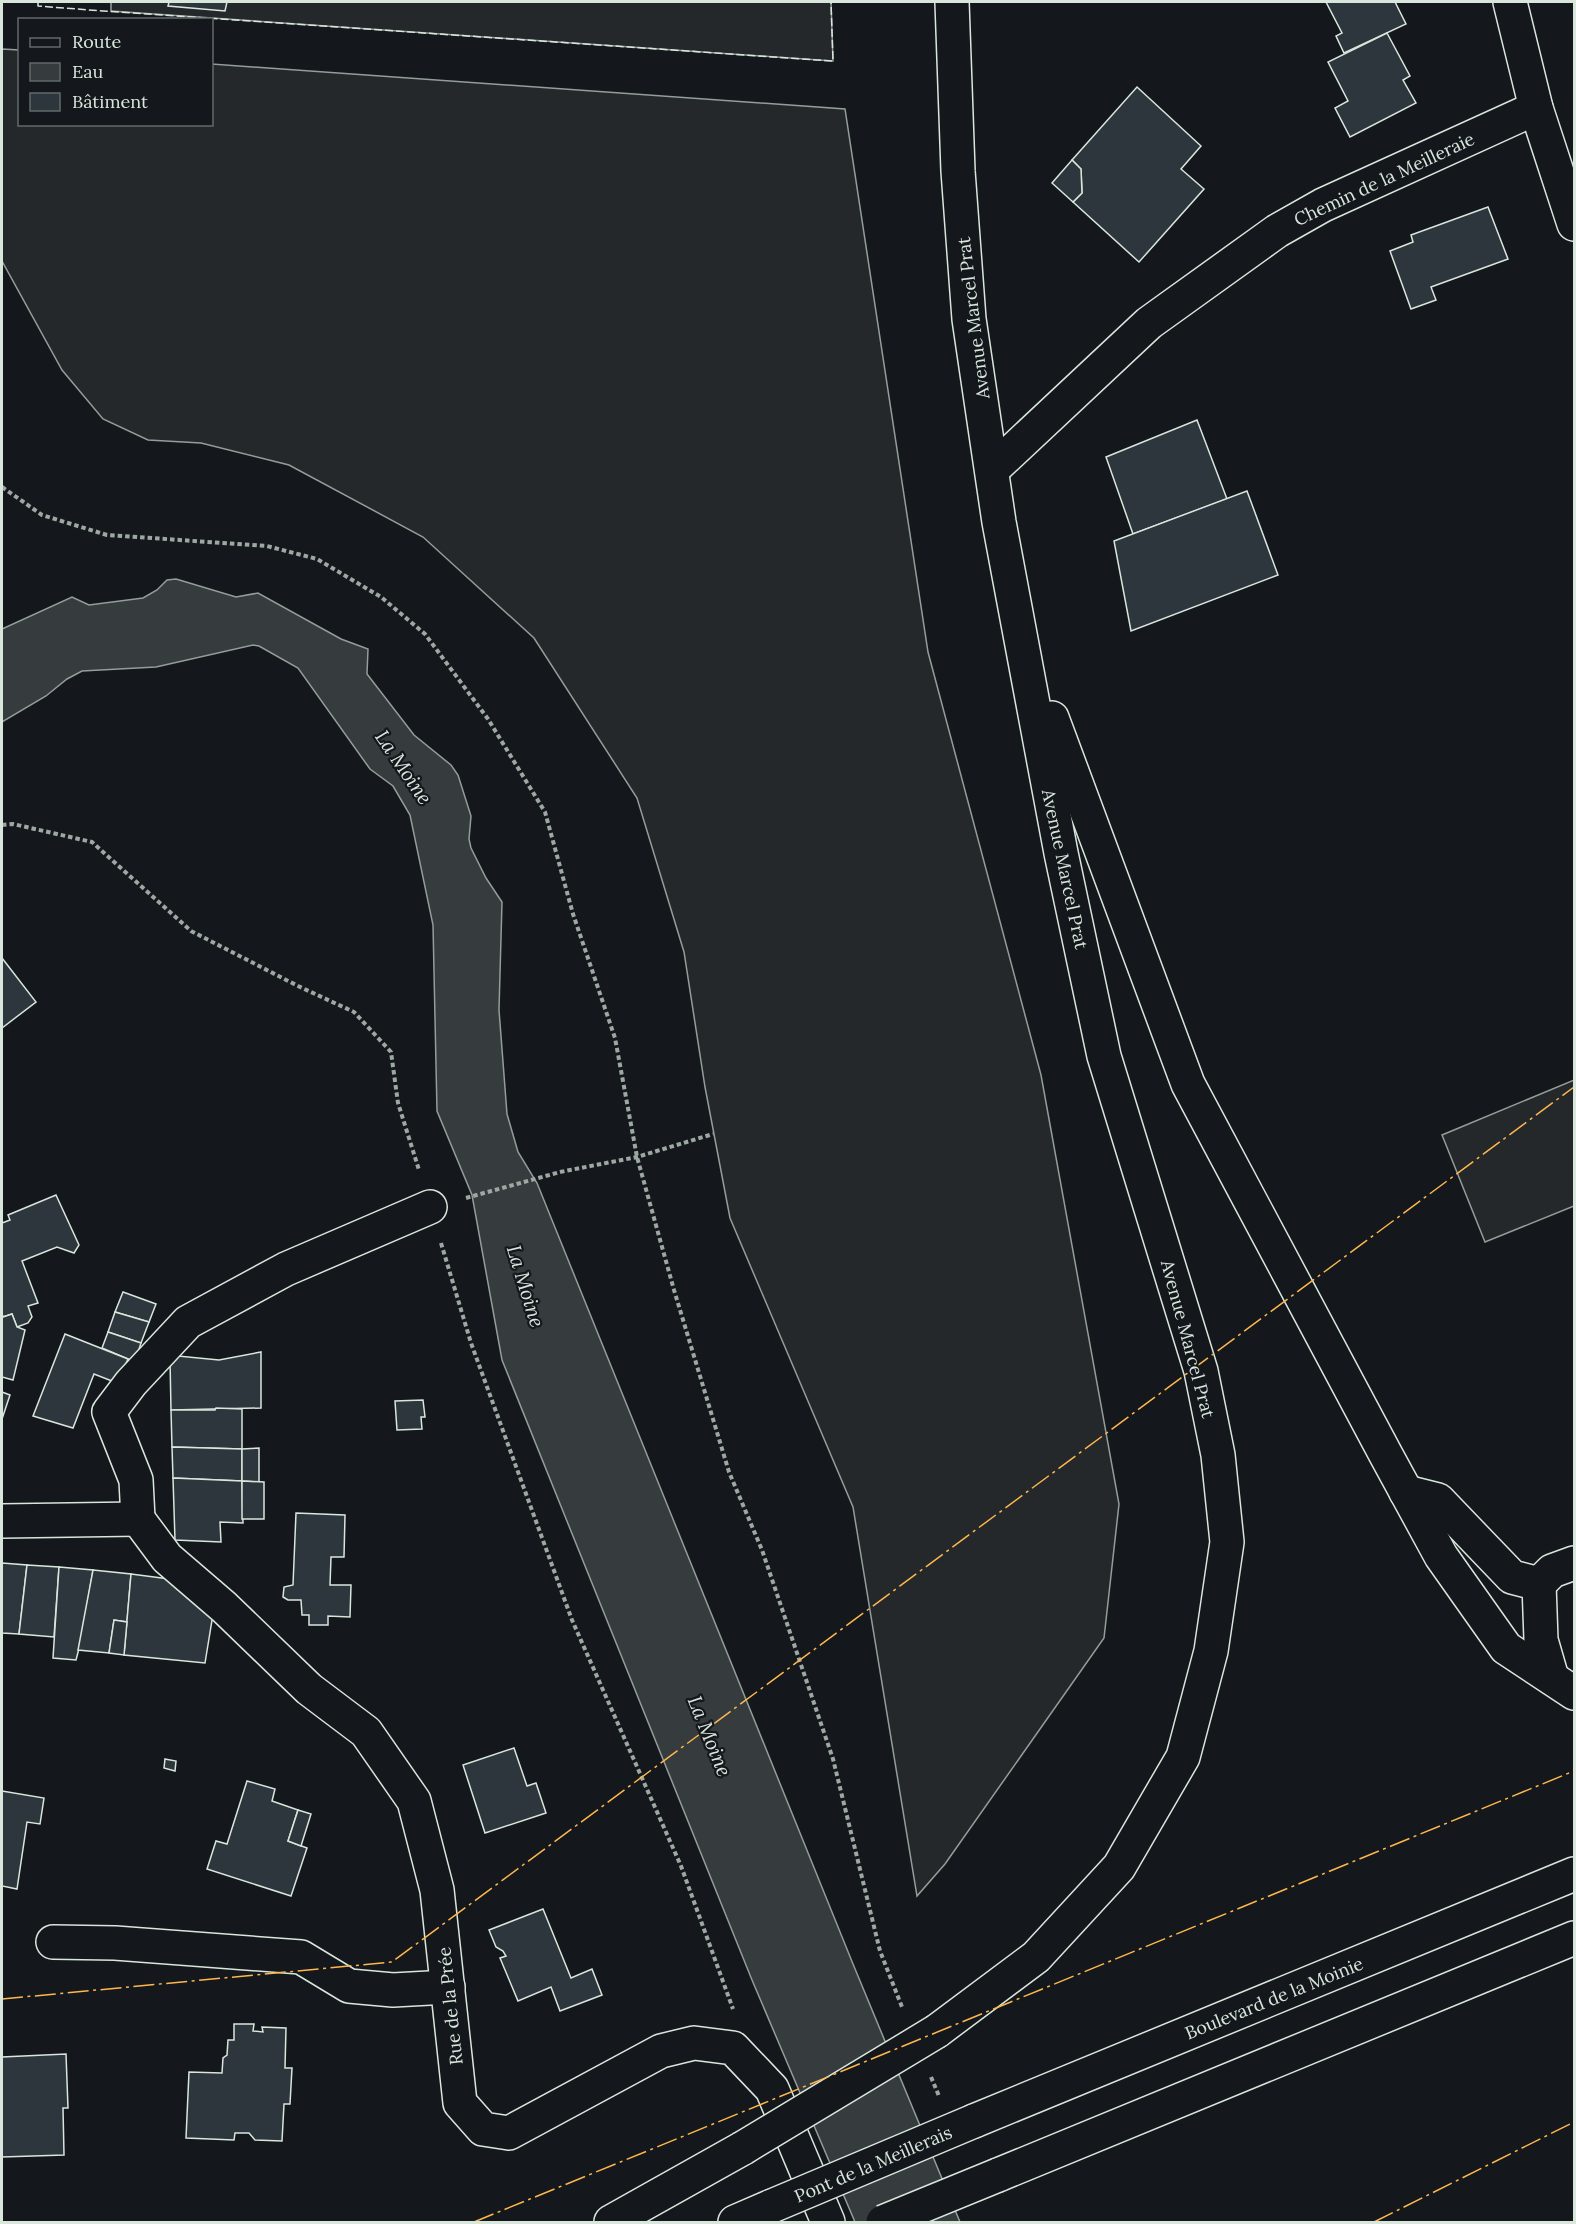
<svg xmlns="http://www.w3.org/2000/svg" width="1576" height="2224" viewBox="0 0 1576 2224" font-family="Lora,serif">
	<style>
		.parking { fill: #24282b; stroke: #939e99; stroke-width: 1.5 }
		.water { fill: #363b3e; stroke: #939e99; stroke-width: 1.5 }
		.building { fill: #2c363c; stroke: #d8e6dc; stroke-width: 1.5 }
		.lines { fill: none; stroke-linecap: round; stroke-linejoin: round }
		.minor-casing { stroke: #d8e6dc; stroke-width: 36 }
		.major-casing { stroke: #d8e6dc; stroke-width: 36 }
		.path { stroke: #9da8a2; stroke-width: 4; stroke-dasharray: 4.5 3; stroke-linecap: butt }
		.minor { stroke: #14181c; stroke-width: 33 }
		.major { stroke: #14181c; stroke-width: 33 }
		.minor-bridge-casing { stroke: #d8e6dc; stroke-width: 36; stroke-linecap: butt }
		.major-bridge-casing { stroke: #d8e6dc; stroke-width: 36; stroke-linecap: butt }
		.minor-bridge { stroke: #14181c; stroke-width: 33 }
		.major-bridge { stroke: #14181c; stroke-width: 33 }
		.fence { stroke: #d8e6dc; stroke-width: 1.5; stroke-dasharray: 8 3; stroke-linecap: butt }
		.power { stroke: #ffb74d; stroke-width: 1.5; stroke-dasharray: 21 4.5 3 4.5; stroke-linecap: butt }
		.labels { text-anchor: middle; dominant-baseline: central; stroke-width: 4.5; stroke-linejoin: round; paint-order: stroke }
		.street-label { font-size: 18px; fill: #d8e6dc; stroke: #14181c }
		.water-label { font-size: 20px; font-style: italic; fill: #d8e6dc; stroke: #14181c }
	</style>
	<rect width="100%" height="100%" fill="#14181c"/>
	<g class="parking">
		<path d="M 111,2 L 831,2 L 833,61 L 111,11 Z"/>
		<path d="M 2,49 L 19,50 L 20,124 L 212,124 L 212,64 L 845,109 L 928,652 L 1041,1075 L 1119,1504 L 1104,1638 L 945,1864 L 917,1896 L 853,1507 L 730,1218 L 705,1087 L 684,952 L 637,798 L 534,638 L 423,537 L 289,465 L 201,443 L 148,440 L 103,419 L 62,370 L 2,261 Z"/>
		<path d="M 1574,1080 L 1574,1206 L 1485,1242 L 1442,1135 Z"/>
	</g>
	<path class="water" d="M 176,579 L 236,597 L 258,593 L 341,639 L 368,649 L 367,674 L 414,735 L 451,765 L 458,775 L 471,816 L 469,839 L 471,848 L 486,878 L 502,902 L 499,1010 L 507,1114 L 518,1152 L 537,1183 L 853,1964 L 960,2222 L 855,2222 L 752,1980 L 502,1360 L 472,1195 L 437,1111 L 433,925 L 410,815 L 393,786 L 370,769 L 298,668 L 259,646 L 253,645 L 156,667 L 82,671 L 67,679 L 46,696 L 2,722 L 2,629 L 72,597 L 89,605 L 143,598 L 157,590 L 167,580 Z"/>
	<g class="building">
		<path d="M 169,2 L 227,2 L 225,11 L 168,6 Z"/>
		<path d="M 1326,2 L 1395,2 L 1406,24 L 1344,53 L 1336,36 L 1342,33 Z"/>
		<path d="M 1387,33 L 1410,76 L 1403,80 L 1416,103 L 1350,137 L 1335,108 L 1348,101 L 1328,62 Z"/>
		<path d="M 1137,87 L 1201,146 L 1181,169 L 1204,189 L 1139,262 L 1073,202 L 1082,193 L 1081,169 L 1072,160 Z"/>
		<path d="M 1072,160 L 1081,169 L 1082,193 L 1073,202 L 1052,183 Z"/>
		<path d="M 1488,207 L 1508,259 L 1431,287 L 1436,300 L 1411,309 L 1390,251 L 1413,242 L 1411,235 Z"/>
		<path d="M 1197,420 L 1227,499 L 1133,534 L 1106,457 Z"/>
		<path d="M 1247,491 L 1278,575 L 1131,631 L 1114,541 Z"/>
		<path d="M 2,958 L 36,1002 L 2,1028 Z"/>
		<path d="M 56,1195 L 79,1245 L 74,1253 L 57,1247 L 22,1261 L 38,1303 L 28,1306 L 32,1317 L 28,1323 L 17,1327 L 12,1314 L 3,1317 L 2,1314 L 2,1223 L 10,1220 L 8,1215 Z"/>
		<path d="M 123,1292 L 156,1304 L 149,1322 L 115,1312 Z"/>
		<path d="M 115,1312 L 149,1322 L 141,1343 L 108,1332 Z"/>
		<path d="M 2,1314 L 3,1317 L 12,1314 L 17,1327 L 25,1330 L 13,1380 L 2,1377 Z"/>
		<path d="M 108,1332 L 141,1343 L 135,1362 L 102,1348 Z"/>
		<path d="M 65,1334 L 128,1359 L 117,1383 L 94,1374 L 73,1428 L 33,1416 Z"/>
		<path d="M 261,1352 L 261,1408 L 171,1410 L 170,1360 L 178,1356 L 219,1360 Z"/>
		<path d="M 2,1392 L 10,1395 L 2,1419 Z"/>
		<path d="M 423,1400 L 425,1417 L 421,1417 L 422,1429 L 397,1430 L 395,1401 Z"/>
		<path d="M 216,1408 L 242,1409 L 242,1449 L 172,1447 L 171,1410 L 215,1410 Z"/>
		<path d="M 172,1447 L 242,1449 L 242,1481 L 173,1478 Z"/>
		<path d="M 259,1448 L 259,1482 L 242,1481 L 242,1449 Z"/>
		<path d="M 173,1478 L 242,1481 L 243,1523 L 220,1522 L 221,1542 L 175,1540 Z"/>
		<path d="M 242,1481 L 264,1482 L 264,1519 L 242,1519 Z"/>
		<path d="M 296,1513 L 345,1515 L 344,1557 L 331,1557 L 330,1585 L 351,1585 L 350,1617 L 328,1616 L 328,1625 L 309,1625 L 309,1615 L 302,1615 L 301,1600 L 288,1600 L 283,1597 L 284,1587 L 293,1585 Z"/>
		<path d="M 2,1563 L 27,1565 L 19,1634 L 2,1633 Z"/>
		<path d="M 27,1565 L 59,1567 L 54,1637 L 19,1634 Z"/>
		<path d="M 59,1567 L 93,1570 L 81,1641 L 76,1660 L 53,1658 Z"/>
		<path d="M 93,1570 L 131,1574 L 127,1622 L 114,1620 L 109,1653 L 78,1650 Z"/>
		<path d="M 131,1574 L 177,1580 L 213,1614 L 205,1663 L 124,1655 Z"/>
		<path d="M 114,1620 L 127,1622 L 124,1655 L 109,1653 Z"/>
		<path d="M 514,1748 L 527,1786 L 536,1783 L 546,1813 L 485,1833 L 463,1765 Z"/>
		<path d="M 165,1759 L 176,1761 L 175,1771 L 164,1768 Z"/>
		<path d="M 247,1781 L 275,1789 L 272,1801 L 298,1810 L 288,1841 L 307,1848 L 291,1896 L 207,1869 L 216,1841 L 227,1844 Z"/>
		<path d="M 2,1791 L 44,1798 L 40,1824 L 27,1822 L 17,1889 L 2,1886 Z"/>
		<path d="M 298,1810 L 311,1814 L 301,1846 L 288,1841 Z"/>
		<path d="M 543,1909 L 571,1978 L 592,1969 L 602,1995 L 560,2011 L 551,1987 L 518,2001 L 500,1958 L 506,1956 L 503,1951 L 496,1947 L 489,1930 Z"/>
		<path d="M 234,2024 L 254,2024 L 253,2031 L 263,2032 L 262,2027 L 286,2028 L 285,2068 L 292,2068 L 290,2104 L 284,2104 L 282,2141 L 255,2140 L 249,2133 L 235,2133 L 234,2140 L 186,2138 L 189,2072 L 222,2073 L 223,2058 L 227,2055 L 228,2040 L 234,2040 Z"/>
		<path d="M 66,2054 L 68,2108 L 63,2108 L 64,2155 L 2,2157 L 2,2057 Z"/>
	</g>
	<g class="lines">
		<defs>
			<g id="minor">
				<path d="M 1510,2 L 1536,108 L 1574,224"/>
				<path d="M 992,470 L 1149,323 L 1277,231 L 1323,205 L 1536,108"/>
				<path d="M 1052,718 L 1188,1084 L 1386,1455 L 1441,1556 L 1506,1648 L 1574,1693"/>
				<path d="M 1406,1492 L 1438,1500 L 1512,1577 L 1539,1584 L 1541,1640 L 1552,1678"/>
				<path d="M 138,1519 L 167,1558 L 224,1607 L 309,1689 L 366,1732 L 414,1801 L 437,1890 L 460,2103 L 483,2129 L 509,2133 L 661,2051 L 694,2043 L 733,2048 L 772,2089 L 828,2222"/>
				<path d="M 138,1519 L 136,1480 L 109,1412 L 131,1383 L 188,1322 L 286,1269 L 430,1207"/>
				<path d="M 2,1521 L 138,1519"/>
				<path d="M 1539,1584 L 1552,1571 L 1574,1563"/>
				<path d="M 53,1942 L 115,1943 L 301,1957 L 349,1986 L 393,1990 L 448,1987"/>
				<path d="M 937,2031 L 1036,1957 L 1119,1867 L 1183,1757 L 1211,1651 L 1227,1542 L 1218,1455 L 1201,1371 L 1104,1056 L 1061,853 L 999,522 L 969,319 L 958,171 L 952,2"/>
				<path d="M 611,2222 L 743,2148"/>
			</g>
			<g id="major">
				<path d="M 974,2121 L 1574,1874"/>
				<path d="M 998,2175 L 1574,1938"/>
				<path d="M 735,2222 L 772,2206"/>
			</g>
		</defs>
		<use href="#minor" class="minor-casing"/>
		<use href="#major" class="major-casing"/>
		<g class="path">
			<path d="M 2,487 L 42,515 L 107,535 L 267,546 L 317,559 L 381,597 L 425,634 L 488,719 L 545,812 L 573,914 L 615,1038 L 637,1157 L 674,1290 L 729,1472 L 762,1550 L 833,1759 L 880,1951 L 902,2007"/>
			<path d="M 2,825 L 13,824 L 92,842 L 191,931 L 298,986 L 354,1012 L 391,1052 L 398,1103 L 419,1170"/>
			<path d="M 466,1198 L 560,1172 L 637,1157 L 713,1134"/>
			<path d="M 441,1243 L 471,1343 L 572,1620 L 681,1866 L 733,2009"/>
			<path d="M 931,2077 L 939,2096"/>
		</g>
		<use href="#minor" class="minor"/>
		<use href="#major" class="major"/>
		<defs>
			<path id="minor-bridge" d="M 743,2148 L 937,2031"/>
			<g id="major-bridge">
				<path d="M 772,2206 L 974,2121"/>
				<path d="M 883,2222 L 998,2175"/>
			</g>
		</defs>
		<use href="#minor-bridge" class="minor-bridge-casing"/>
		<use href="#major-bridge" class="major-bridge-casing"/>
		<use href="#minor-bridge" class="minor-bridge"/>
		<use href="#major-bridge" class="major-bridge"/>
		<path class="fence" d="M 38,2 L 38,6 L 103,11 L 833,61 L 831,2"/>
		<g class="power">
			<path d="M 2,1999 L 392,1962 L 1574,1087"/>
			<path d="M 474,2222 L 1574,1771"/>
			<path d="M 1374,2222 L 1574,2122"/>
		</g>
	</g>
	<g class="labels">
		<g class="street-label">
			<text transform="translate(1384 179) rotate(-25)">Chemin de la Meilleraie</text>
			<text transform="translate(973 318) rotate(-97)">Avenue Marcel Prat</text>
			<text transform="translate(1065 869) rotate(78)">Avenue Marcel Prat</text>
			<text transform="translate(1188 1339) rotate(75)">Avenue Marcel Prat</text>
			<text transform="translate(1274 1998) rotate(-22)">Boulevard de la Moinie</text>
			<text transform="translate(450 2006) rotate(-96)">Rue de la Prée</text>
			<text transform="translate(873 2164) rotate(-23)">Pont de la Meillerais</text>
		</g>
		<g class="water-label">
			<text transform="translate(404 767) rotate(56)">La Moine</text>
			<text transform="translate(526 1286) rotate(73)">La Moine</text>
			<text transform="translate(710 1736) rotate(68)">La Moine</text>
		</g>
	</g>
	<rect width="1576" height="2224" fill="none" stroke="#d8e6dc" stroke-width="6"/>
	<rect x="18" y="18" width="195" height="108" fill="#14181c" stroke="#626a69" stroke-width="1.5"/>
	<rect x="30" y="38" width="30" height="9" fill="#14181c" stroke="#626a69" stroke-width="1.5"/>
	<text x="72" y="48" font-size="18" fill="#d8e6dc">Route</text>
	<rect x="30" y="63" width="30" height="18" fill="#363b3e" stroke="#626a69" stroke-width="1.5"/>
	<text x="72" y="78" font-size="18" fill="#d8e6dc">Eau</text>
	<rect x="30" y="93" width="30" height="18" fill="#2c363c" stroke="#626a69" stroke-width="1.5"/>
	<text x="72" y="108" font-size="18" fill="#d8e6dc">Bâtiment</text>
</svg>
